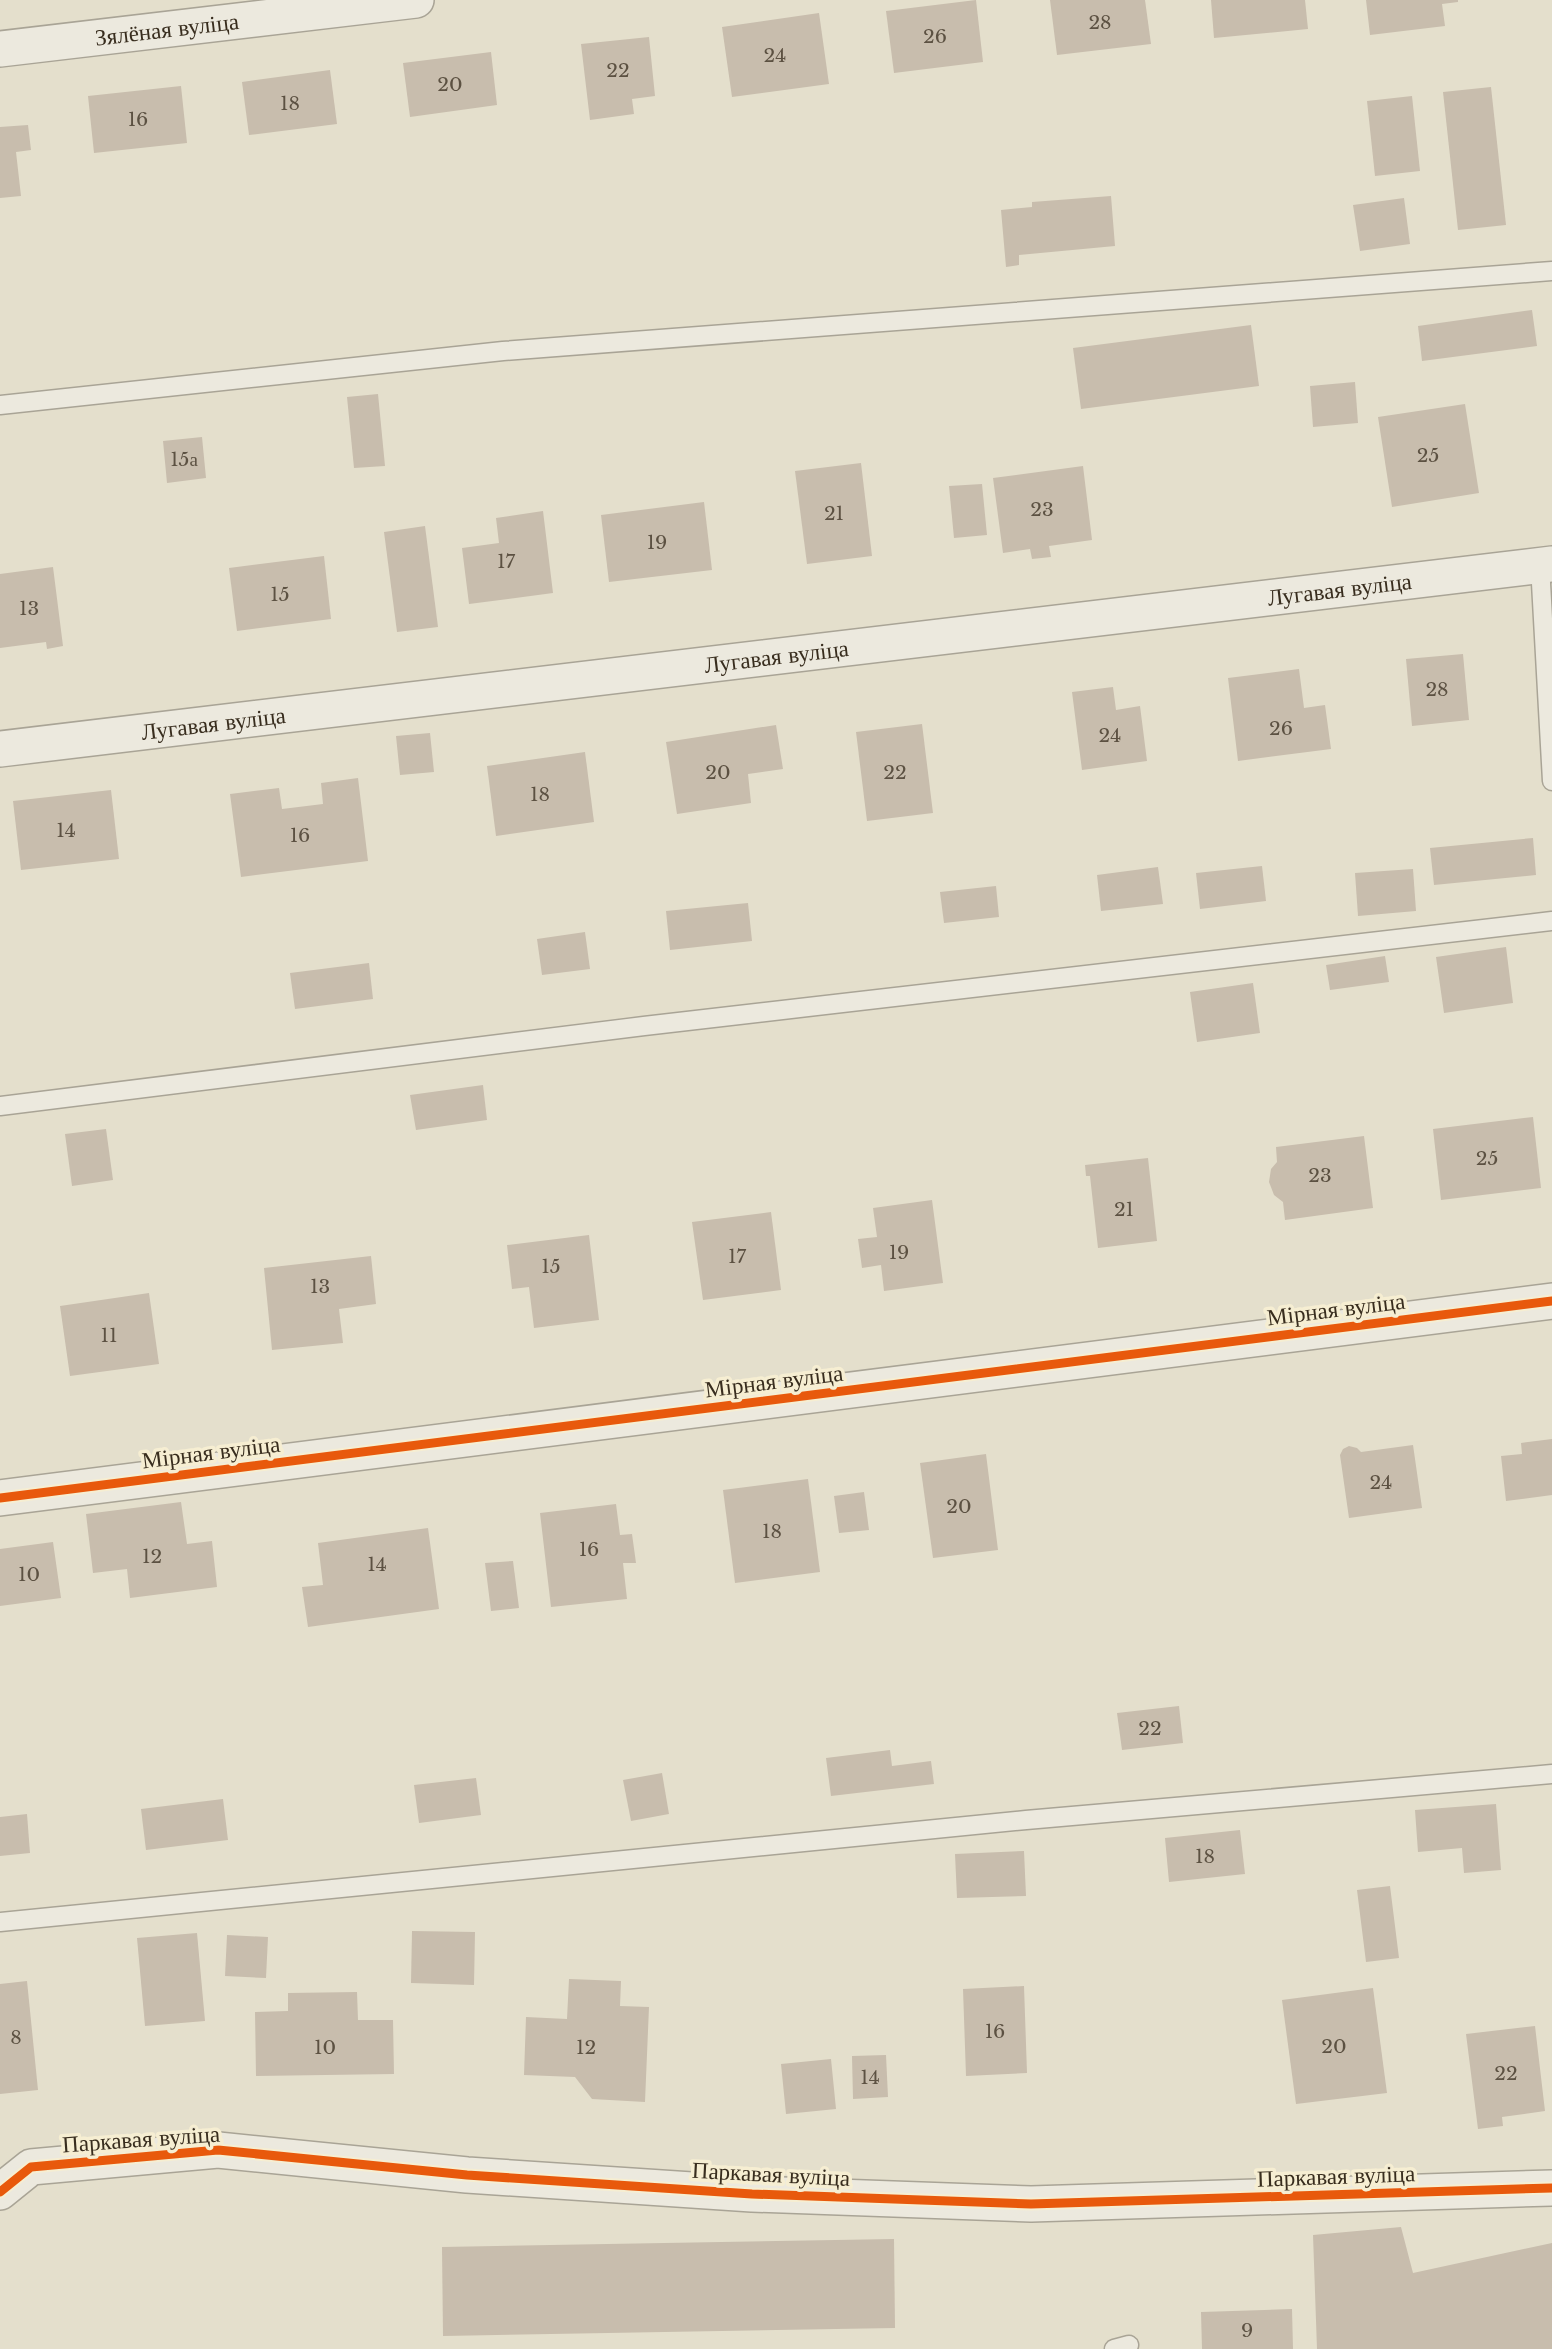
<svg xmlns="http://www.w3.org/2000/svg" width="1552" height="2349" viewBox="0 0 1552 2349" font-family="'Libre Baskerville',serif">
	<style>
		.building { fill: #c8bdad }
		.lines { fill: none; stroke-linecap: round; stroke-linejoin: round }
		.lane-casing { stroke: #a9a496; stroke-width: 21 }
		.street-casing { stroke: #a9a496; stroke-width: 38 }
		.lane { stroke: #ece9de; stroke-width: 18 }
		.street { stroke: #ece9de; stroke-width: 35 }
		.cycleway-casing { stroke: #f6eed2; stroke-width: 13 }
		.cycleway { stroke: #e8590c; stroke-width: 9 }
		.labels { text-anchor: middle; dominant-baseline: central; stroke-width: 7; stroke-linejoin: round; paint-order: stroke }
		.number-label { font-size: 19px; fill: #5c5142 }
		.street-label { font-size: 23px; fill: #382d1e; stroke: #f6eed2 }
	</style>
	<rect width="100%" height="100%" fill="#e4dfcc"/>
	<g class="building">
		<path d="M 976,0 L 983,62 L 894,73 L 886,11 Z"/>
		<path d="M 1050,0 L 1145,0 L 1151,44 L 1057,55 Z"/>
		<path d="M 1211,0 L 1305,0 L 1308,29 L 1214,38 Z"/>
		<path d="M 1366,0 L 1458,0 L 1458,2 L 1442,4 L 1445,26 L 1370,35 Z"/>
		<path d="M 819,13 L 829,84 L 732,97 L 722,27 Z"/>
		<path d="M 649,37 L 655,96 L 632,99 L 634,114 L 590,120 L 581,44 Z"/>
		<path d="M 491,52 L 497,105 L 410,117 L 403,63 Z"/>
		<path d="M 330,70 L 337,124 L 249,135 L 242,82 Z"/>
		<path d="M 181,86 L 187,143 L 94,153 L 88,96 Z"/>
		<path d="M 1491,87 L 1506,225 L 1458,230 L 1443,92 Z"/>
		<path d="M 1412,96 L 1420,171 L 1375,176 L 1367,101 Z"/>
		<path d="M 28,125 L 31,150 L 16,152 L 21,196 L 0,198 L 0,127 Z"/>
		<path d="M 1111,196 L 1115,246 L 1019,255 L 1019,265 L 1006,267 L 1001,210 L 1032,207 L 1032,202 Z"/>
		<path d="M 1404,198 L 1410,244 L 1360,251 L 1353,205 Z"/>
		<path d="M 1532,310 L 1537,346 L 1422,361 L 1418,326 Z"/>
		<path d="M 1251,325 L 1259,386 L 1081,409 L 1073,348 Z"/>
		<path d="M 1355,382 L 1358,423 L 1313,427 L 1310,386 Z"/>
		<path d="M 378,394 L 385,466 L 354,468 L 347,397 Z"/>
		<path d="M 1465,404 L 1479,493 L 1392,507 L 1378,417 Z"/>
		<path d="M 202,437 L 206,478 L 167,483 L 163,441 Z"/>
		<path d="M 861,463 L 872,556 L 807,564 L 795,471 Z"/>
		<path d="M 1083,466 L 1092,540 L 1049,546 L 1051,557 L 1032,559 L 1030,549 L 1003,553 L 993,478 Z"/>
		<path d="M 982,484 L 987,535 L 954,538 L 949,486 Z"/>
		<path d="M 704,502 L 712,570 L 609,582 L 601,515 Z"/>
		<path d="M 543,511 L 553,593 L 469,604 L 462,548 L 499,543 L 496,518 Z"/>
		<path d="M 425,526 L 438,627 L 397,632 L 384,532 Z"/>
		<path d="M 324,556 L 331,619 L 237,631 L 229,568 Z"/>
		<path d="M 53,567 L 63,646 L 47,649 L 46,642 L 0,648 L 0,574 Z"/>
		<path d="M 1463,654 L 1469,720 L 1412,726 L 1406,659 Z"/>
		<path d="M 1299,669 L 1304,708 L 1325,705 L 1331,749 L 1238,761 L 1228,678 Z"/>
		<path d="M 1113,687 L 1116,710 L 1140,706 L 1147,761 L 1082,770 L 1072,692 Z"/>
		<path d="M 922,724 L 933,813 L 867,821 L 856,732 Z"/>
		<path d="M 776,725 L 783,769 L 748,774 L 751,803 L 677,814 L 666,742 Z"/>
		<path d="M 430,733 L 434,772 L 400,775 L 396,736 Z"/>
		<path d="M 585,752 L 594,822 L 496,836 L 487,766 Z"/>
		<path d="M 358,778 L 368,861 L 241,877 L 230,794 L 279,788 L 282,809 L 323,804 L 321,783 Z"/>
		<path d="M 111,790 L 119,859 L 21,870 L 13,801 Z"/>
		<path d="M 1533,838 L 1536,875 L 1434,885 L 1430,848 Z"/>
		<path d="M 1262,866 L 1266,901 L 1200,909 L 1196,873 Z"/>
		<path d="M 1158,867 L 1163,904 L 1101,911 L 1097,875 Z"/>
		<path d="M 1413,869 L 1416,911 L 1358,916 L 1355,873 Z"/>
		<path d="M 996,886 L 999,917 L 944,923 L 940,892 Z"/>
		<path d="M 748,903 L 752,941 L 670,950 L 666,911 Z"/>
		<path d="M 585,932 L 590,969 L 542,975 L 537,939 Z"/>
		<path d="M 1506,947 L 1513,1003 L 1444,1013 L 1436,957 Z"/>
		<path d="M 1385,956 L 1389,982 L 1330,990 L 1326,965 Z"/>
		<path d="M 369,963 L 373,999 L 295,1009 L 290,973 Z"/>
		<path d="M 1253,983 L 1260,1033 L 1197,1042 L 1190,992 Z"/>
		<path d="M 483,1085 L 487,1120 L 416,1130 L 410,1095 Z"/>
		<path d="M 1533,1117 L 1541,1188 L 1441,1200 L 1433,1129 Z"/>
		<path d="M 106,1129 L 113,1180 L 72,1186 L 65,1134 Z"/>
		<path d="M 1364,1136 L 1373,1208 L 1285,1220 L 1283,1202 L 1274,1195 L 1269,1182 L 1271,1169 L 1277,1162 L 1276,1147 Z"/>
		<path d="M 1148,1158 L 1157,1241 L 1098,1248 L 1090,1176 L 1086,1176 L 1085,1165 Z"/>
		<path d="M 932,1200 L 943,1283 L 884,1291 L 881,1265 L 862,1268 L 858,1239 L 877,1237 L 873,1208 Z"/>
		<path d="M 771,1212 L 781,1290 L 703,1300 L 692,1222 Z"/>
		<path d="M 589,1235 L 599,1320 L 534,1328 L 529,1287 L 512,1289 L 507,1245 Z"/>
		<path d="M 371,1256 L 376,1304 L 339,1309 L 343,1343 L 272,1350 L 264,1268 Z"/>
		<path d="M 149,1293 L 159,1364 L 70,1376 L 60,1306 Z"/>
		<path d="M 1552,1439 L 1552,1495 L 1506,1501 L 1501,1456 L 1522,1454 L 1521,1443 Z"/>
		<path d="M 1413,1445 L 1422,1508 L 1349,1518 L 1340,1455 L 1343,1449 L 1349,1446 L 1357,1448 L 1361,1452 Z"/>
		<path d="M 986,1454 L 998,1550 L 933,1558 L 920,1463 Z"/>
		<path d="M 808,1479 L 820,1572 L 735,1583 L 723,1490 Z"/>
		<path d="M 864,1492 L 869,1530 L 839,1533 L 834,1496 Z"/>
		<path d="M 181,1502 L 187,1544 L 212,1541 L 217,1587 L 130,1598 L 127,1569 L 93,1573 L 86,1514 Z"/>
		<path d="M 616,1504 L 620,1535 L 632,1534 L 636,1563 L 623,1563 L 627,1599 L 551,1607 L 540,1513 Z"/>
		<path d="M 428,1528 L 439,1609 L 308,1627 L 302,1587 L 323,1585 L 318,1543 Z"/>
		<path d="M 53,1542 L 61,1598 L 0,1606 L 0,1549 Z"/>
		<path d="M 513,1561 L 519,1608 L 491,1611 L 485,1563 Z"/>
		<path d="M 1179,1706 L 1183,1743 L 1122,1750 L 1117,1713 Z"/>
		<path d="M 890,1750 L 892,1766 L 931,1761 L 934,1784 L 831,1796 L 826,1758 Z"/>
		<path d="M 662,1773 L 669,1814 L 631,1821 L 623,1780 Z"/>
		<path d="M 476,1778 L 481,1815 L 419,1823 L 414,1785 Z"/>
		<path d="M 223,1799 L 228,1840 L 146,1850 L 141,1809 Z"/>
		<path d="M 1496,1804 L 1501,1870 L 1464,1873 L 1462,1848 L 1418,1852 L 1415,1810 Z"/>
		<path d="M 27,1814 L 30,1853 L 0,1856 L 0,1817 Z"/>
		<path d="M 1240,1830 L 1245,1874 L 1169,1882 L 1165,1838 Z"/>
		<path d="M 1024,1851 L 1026,1896 L 957,1898 L 955,1854 Z"/>
		<path d="M 1390,1886 L 1399,1958 L 1366,1962 L 1357,1890 Z"/>
		<path d="M 412,1931 L 475,1932 L 474,1985 L 411,1983 Z"/>
		<path d="M 197,1933 L 205,2021 L 145,2026 L 137,1938 Z"/>
		<path d="M 227,1935 L 268,1937 L 266,1978 L 225,1976 Z"/>
		<path d="M 569,1979 L 621,1981 L 620,2006 L 649,2007 L 645,2102 L 592,2099 L 575,2077 L 524,2075 L 526,2017 L 567,2019 Z"/>
		<path d="M 27,1981 L 38,2090 L 0,2094 L 0,1984 Z"/>
		<path d="M 1024,1986 L 1027,2073 L 966,2076 L 963,1989 Z"/>
		<path d="M 1373,1988 L 1387,2093 L 1296,2104 L 1282,2000 Z"/>
		<path d="M 357,1992 L 358,2020 L 393,2020 L 394,2074 L 256,2076 L 255,2012 L 288,2011 L 288,1993 Z"/>
		<path d="M 1535,2026 L 1545,2111 L 1502,2117 L 1503,2126 L 1478,2129 L 1466,2034 Z"/>
		<path d="M 886,2055 L 888,2097 L 853,2099 L 852,2056 Z"/>
		<path d="M 831,2059 L 836,2109 L 786,2114 L 781,2064 Z"/>
		<path d="M 1401,2227 L 1413,2273 L 1552,2243 L 1552,2349 L 1317,2349 L 1313,2235 Z"/>
		<path d="M 894,2239 L 895,2328 L 443,2336 L 442,2247 Z"/>
		<path d="M 1292,2309 L 1293,2349 L 1202,2349 L 1201,2312 Z"/>
	</g>
	<g class="lines">
		<defs>
			<g id="lane">
				<path d="M 0,405 L 503,351 L 1552,271"/>
				<path d="M 1540,565 L 1552,781"/>
				<path d="M 0,1106 L 644,1026 L 1552,921"/>
				<path d="M 0,1922 L 1026,1820 L 1552,1774"/>
				<path d="M 1114,2349 L 1129,2345"/>
			</g>
			<g id="street">
				<path id="s1" d="M 0,49 L 416,0"/>
				<path id="s2" d="M 0,749 L 1552,564"/>
				<path d="M 0,1498 L 1552,1301"/>
				<path d="M 0,2192 L 31,2167 L 218,2150 L 467,2175 L 752,2194 L 1031,2204 L 1552,2188"/>
			</g>
		</defs>
		<use href="#lane" class="lane-casing"/>
		<use href="#street" class="street-casing"/>
		<use href="#lane" class="lane"/>
		<use href="#street" class="street"/>
		<defs>
			<g id="cycleway">
				<path d="M 0,1498 L 1552,1301"/>
				<path d="M 0,2192 L 31,2167 L 218,2150 L 467,2175 L 752,2194 L 1031,2204 L 1552,2188"/>
			</g>
		</defs>
		<use href="#cycleway" class="cycleway-casing"/>
		<use href="#cycleway" class="cycleway"/>
	</g>
	<g class="labels">
		<g class="number-label">
			<text x="1100" y="22">28</text>
			<text x="935" y="36">26</text>
			<text x="775" y="55">24</text>
			<text x="618" y="70">22</text>
			<text x="450" y="84">20</text>
			<text x="290" y="103">18</text>
			<text x="138" y="119">16</text>
			<text x="1428" y="455">25</text>
			<text x="184" y="459">15а</text>
			<text x="1042" y="509">23</text>
			<text x="834" y="513">21</text>
			<text x="657" y="542">19</text>
			<text x="506" y="561">17</text>
			<text x="280" y="594">15</text>
			<text x="29" y="608">13</text>
			<text x="1437" y="689">28</text>
			<text x="1281" y="728">26</text>
			<text x="1110" y="735">24</text>
			<text x="718" y="772">20</text>
			<text x="895" y="772">22</text>
			<text x="540" y="794">18</text>
			<text x="66" y="830">14</text>
			<text x="300" y="835">16</text>
			<text x="1487" y="1158">25</text>
			<text x="1320" y="1175">23</text>
			<text x="1124" y="1209">21</text>
			<text x="899" y="1252">19</text>
			<text x="737" y="1256">17</text>
			<text x="551" y="1266">15</text>
			<text x="320" y="1286">13</text>
			<text x="109" y="1335">11</text>
			<text x="1381" y="1482">24</text>
			<text x="959" y="1506">20</text>
			<text x="772" y="1531">18</text>
			<text x="589" y="1549">16</text>
			<text x="152" y="1556">12</text>
			<text x="377" y="1564">14</text>
			<text x="29" y="1574">10</text>
			<text x="1150" y="1728">22</text>
			<text x="1205" y="1856">18</text>
			<text x="995" y="2031">16</text>
			<text x="16" y="2037">8</text>
			<text x="1334" y="2046">20</text>
			<text x="325" y="2047">10</text>
			<text x="586" y="2047">12</text>
			<text x="1506" y="2073">22</text>
			<text x="870" y="2077">14</text>
			<text x="1247" y="2330">9</text>
		</g>
		<g class="street-label">
			<text stroke="none"><textPath href="#s1" startOffset="168">Зялёная вуліца</textPath></text>
			<text stroke="none"><textPath href="#s2" startOffset="1349">Лугавая вуліца</textPath></text>
			<text stroke="none"><textPath href="#s2" startOffset="782">Лугавая вуліца</textPath></text>
			<text stroke="none"><textPath href="#s2" startOffset="215">Лугавая вуліца</textPath></text>
			<text transform="translate(1336 1309) rotate(-7)">Мірная вуліца</text>
			<text transform="translate(774 1381) rotate(-7)">Мірная вуліца</text>
			<text transform="translate(211 1452) rotate(-7)">Мірная вуліца</text>
			<text transform="translate(141 2139) rotate(-4)">Паркавая вуліца</text>
			<text transform="translate(771 2174) rotate(3)">Паркавая вуліца</text>
			<text transform="translate(1336 2176) rotate(-2)">Паркавая вуліца</text>
		</g>
	</g>
</svg>
